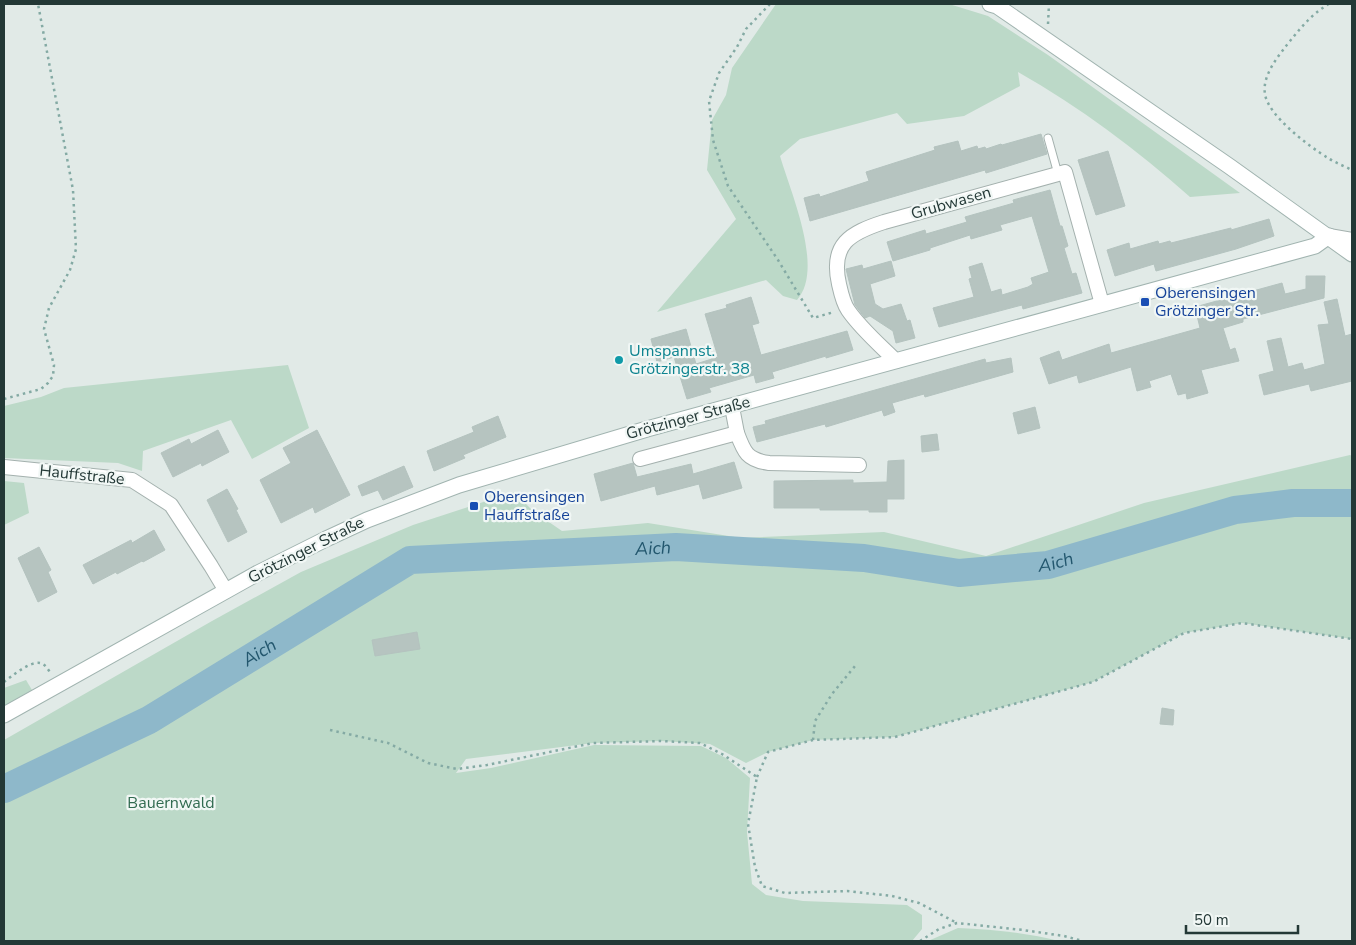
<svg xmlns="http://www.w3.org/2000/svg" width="1356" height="945" viewBox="0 0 1356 945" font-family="'Nunito Sans',sans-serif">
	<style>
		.green { fill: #bcd9c8 }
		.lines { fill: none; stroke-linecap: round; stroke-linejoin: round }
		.river { stroke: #8eb8ca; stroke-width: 28 }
		.building { fill: #b6c4c0; stroke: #b4c3bf }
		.lane-casing { stroke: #a4b1ae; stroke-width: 9 }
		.street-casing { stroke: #a4b1ae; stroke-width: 16 }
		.secondary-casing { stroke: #a1b4b0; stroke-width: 17 }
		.path { stroke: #84aaa4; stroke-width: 2.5; stroke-dasharray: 2.5 4; stroke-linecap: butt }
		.lane { stroke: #fff; stroke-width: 7 }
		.street { stroke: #fff; stroke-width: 14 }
		.secondary { stroke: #fff; stroke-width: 15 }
		.transit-dot { fill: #1a4fb4; stroke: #f1f7f5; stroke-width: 2 }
		.culture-dot { fill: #0f9aa8; stroke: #f1f7f5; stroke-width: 2 }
		.labels { text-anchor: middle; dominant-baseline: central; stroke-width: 4.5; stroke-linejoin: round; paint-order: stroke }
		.street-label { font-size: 16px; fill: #233836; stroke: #f1f7f5 }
		.transit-label { font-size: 16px; fill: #164399; stroke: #f1f7f5; text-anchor: start }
		.culture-label { font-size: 16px; fill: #0d838f; stroke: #f1f7f5; text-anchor: start }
		.park-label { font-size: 16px; fill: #316b50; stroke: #f1f7f5 }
		.water-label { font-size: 18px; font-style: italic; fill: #23576e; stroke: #f1f7f5 }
	</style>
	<rect width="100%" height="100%" fill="#e1eae7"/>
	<g class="green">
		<path d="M 776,4 L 949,4 L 988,16 L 1048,55 L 1240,193 L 1190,197 C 1137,150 1080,107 1018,72 L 1020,86 L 964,116 L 907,124 L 897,113 L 800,139 L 780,156 C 790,191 825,269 797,300 L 783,296 L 766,280 L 657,312 L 736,219 L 707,170 L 712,120 L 726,95 L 732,68 Z"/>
		<path d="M 288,365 L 309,428 L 252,459 L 231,420 L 143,451 L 142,471 L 118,463 L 4,458 L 4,406 L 41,397 L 64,388 Z"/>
		<path d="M 1350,455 L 1352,456 L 1352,639 L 1242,623 L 1184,633 L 1093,682 L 895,737 L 813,740 L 768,752 L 746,763 L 710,744 L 661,741 L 593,743 L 466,759 L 456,773 L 491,768 L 594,745 L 701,746 L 726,758 L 750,778 L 747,832 L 752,884 L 766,895 L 803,901 L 907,905 L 922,915 L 922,929 L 912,941 L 4,941 L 4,740 L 212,621 L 301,572 L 413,525 L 514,492 L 533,511 L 562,531 L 648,523 L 741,538 L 884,532 L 986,556 L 1144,503 Z"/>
		<path d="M 4,481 L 24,483 L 29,513 L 4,525 Z"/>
		<path d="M 26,680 L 32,690 L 4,706 L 4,688 Z"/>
		<path d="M 958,928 C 992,929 1027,933 1059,941 L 928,941 Z"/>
	</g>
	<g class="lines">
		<path class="river" id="s1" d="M 4,789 L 149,720 L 410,560 L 676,547 L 864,558 L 959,573 L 1048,565 L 1235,510 L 1293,503 L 1352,503"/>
	</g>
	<g class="building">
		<path d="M 1041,134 L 1047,154 L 986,173 L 985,170 L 810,221 L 804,198 L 819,194 L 820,197 L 869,181 L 866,172 L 935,150 L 934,147 L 958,141 L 961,151 L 977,146 L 978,149 L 985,147 L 986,149 L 1001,144 L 1002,145 Z"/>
		<path d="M 1108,151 L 1125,206 L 1096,215 L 1078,160 Z"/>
		<path d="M 1050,190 L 1060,226 L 1062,226 L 1068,246 L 1064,248 L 1072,274 L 1076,273 L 1082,293 L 1023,309 L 1022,305 L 939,327 L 933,308 L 974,297 L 969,279 L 972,278 L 969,267 L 982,263 L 991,292 L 1001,289 L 1002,295 L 1028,287 L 1033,284 L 1031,278 L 1049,272 L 1032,216 L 1000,225 L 1002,230 L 971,239 L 970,235 L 930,248 L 930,250 L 893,261 L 887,242 L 925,230 L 926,234 L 967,222 L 965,217 L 1014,203 L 1013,200 Z"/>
		<path d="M 1269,219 L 1274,236 L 1236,249 L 1156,271 L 1154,264 L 1115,276 L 1107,250 L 1129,243 L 1130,249 L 1158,241 L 1159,244 L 1170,241 L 1171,243 L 1231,228 L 1231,230 Z"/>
		<path d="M 891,261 L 895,276 L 870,284 L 875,304 L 883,309 L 901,304 L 907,321 L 910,320 L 915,338 L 896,343 L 893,331 L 870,316 L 865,318 L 855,305 L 846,269 L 862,265 L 863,269 Z"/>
		<path d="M 1306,276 L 1325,276 L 1324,298 L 1243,319 L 1243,322 L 1223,328 L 1230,350 L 1235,348 L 1239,361 L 1201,370 L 1208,393 L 1187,399 L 1186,393 L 1178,395 L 1171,374 L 1149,381 L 1151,387 L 1137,391 L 1131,367 L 1079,383 L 1077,375 L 1049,384 L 1040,358 L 1059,351 L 1062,360 L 1109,344 L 1111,353 L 1200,328 L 1195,307 L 1282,283 L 1285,294 L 1306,289 Z"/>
		<path d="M 751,297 L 759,323 L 752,325 L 761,355 L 847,331 L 853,350 L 826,358 L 826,356 L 772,372 L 774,378 L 756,383 L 754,375 L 709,388 L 711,392 L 687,399 L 674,357 L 657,362 L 651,339 L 686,329 L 696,364 L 718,357 L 705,314 L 727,308 L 726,305 Z"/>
		<path d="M 1337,299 L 1345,336 L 1352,334 L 1352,381 L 1311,391 L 1309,384 L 1264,395 L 1259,375 L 1274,371 L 1267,341 L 1281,338 L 1288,367 L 1302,363 L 1304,370 L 1325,364 L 1318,325 L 1329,324 L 1324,302 Z"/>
		<path d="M 1011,358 L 1013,372 L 925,397 L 924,394 L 892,403 L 895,412 L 884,416 L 882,410 L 826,427 L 825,424 L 757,442 L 753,427 L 766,424 L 765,421 L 985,359 L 986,363 Z"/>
		<path d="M 1035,407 L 1040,428 L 1018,434 L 1013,413 Z"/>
		<path d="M 498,416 L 506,437 L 463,455 L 465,458 L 434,471 L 427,451 L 474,432 L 472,427 Z"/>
		<path d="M 218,430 L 229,452 L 202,466 L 201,463 L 173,477 L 161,453 L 189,439 L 191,444 Z"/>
		<path d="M 317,430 L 350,495 L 315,513 L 313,507 L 281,523 L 260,480 L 291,463 L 283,448 Z"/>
		<path d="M 937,434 L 939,450 L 922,452 L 921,436 Z"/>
		<path d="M 904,460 L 904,499 L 887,499 L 887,512 L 869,512 L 869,510 L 820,510 L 820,508 L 774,508 L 774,481 L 853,480 L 853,483 L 887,482 L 888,461 Z"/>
		<path d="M 734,462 L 742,488 L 703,499 L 699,484 L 657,495 L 655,486 L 601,501 L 594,474 L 633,463 L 637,477 L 691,464 L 693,474 Z"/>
		<path d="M 404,466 L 413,487 L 383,500 L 378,490 L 362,496 L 358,486 Z"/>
		<path d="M 227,489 L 238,509 L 236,510 L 247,532 L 228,542 L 207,500 Z"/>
		<path d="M 154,530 L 165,550 L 143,562 L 142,561 L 117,574 L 116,572 L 93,584 L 83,565 L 131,540 L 132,543 Z"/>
		<path d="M 39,547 L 51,570 L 48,572 L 57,592 L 38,602 L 18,558 Z"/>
		<path d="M 417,632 L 420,649 L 375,656 L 372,640 Z"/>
		<path d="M 1162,708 L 1174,710 L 1173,725 L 1160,724 Z"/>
	</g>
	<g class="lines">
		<defs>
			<path id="lane" d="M 1048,138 L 1058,174"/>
			<g id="street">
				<path d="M 1329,236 L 1352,240"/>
				<path d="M 896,361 C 880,345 861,329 848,310 C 843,303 841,293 839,284 C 830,244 850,233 884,222 L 1058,174 L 1065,172 L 1102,304"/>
				<path d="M 737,433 C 744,452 747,460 769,463 L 859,465"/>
				<path d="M 640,459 L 737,433 L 732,407"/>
				<path d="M 4,467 L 132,480 L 171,505 L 211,566 L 226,591"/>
			</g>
			<g id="secondary">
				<path d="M 990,4 L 997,6 L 1229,166 L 1352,254"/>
				<path d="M 4,715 L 258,573 L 326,539 L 367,520 L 459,485 L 647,429 L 1315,246 L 1329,236"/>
			</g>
		</defs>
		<use href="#lane" class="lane-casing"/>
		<use href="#street" class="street-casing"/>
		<use href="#secondary" class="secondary-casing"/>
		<g class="path">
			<path d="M 770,4 L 746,29 L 737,47 L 719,73 L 709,101 L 713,140 L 728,186 L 778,260 L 813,318 L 834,312"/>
			<path d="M 1329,4 C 1311,14 1299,30 1286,46 C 1276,59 1262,77 1265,94 C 1268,116 1310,147 1328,158 C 1336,163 1344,166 1352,170"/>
			<path d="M 1048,24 L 1049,4"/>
			<path d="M 4,399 L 41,389 L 48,383 L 53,376 L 54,365 L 44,329 L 49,308 L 70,270 L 76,249 L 73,190 L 38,4"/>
			<path d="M 4,682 C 12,676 30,661 40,663 C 45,664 48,669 51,674"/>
			<path d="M 330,730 L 388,743 L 428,763 L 457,769 L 487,765 L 593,743 L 661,741 L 700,743 L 722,754 L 757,777 L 748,824 L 755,867 L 762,886 L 785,893 L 847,891 L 892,896 L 919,903 L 957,923"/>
			<path d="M 813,740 L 815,721 L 832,694 L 855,666"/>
			<path d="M 757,777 L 768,752 L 813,740 L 895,737 L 1093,682 L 1184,633 L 1242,623 L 1352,639"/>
			<path d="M 920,941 L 939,929 L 957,923 L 1023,930 L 1064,936 L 1083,941"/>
		</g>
		<use href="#lane" class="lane"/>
		<use href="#street" class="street"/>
		<use href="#secondary" class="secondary"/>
	</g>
	<g class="transit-dot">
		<rect x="1140" y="297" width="10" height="10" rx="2.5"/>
		<rect x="469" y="501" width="10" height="10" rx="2.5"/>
	</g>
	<circle class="culture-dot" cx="619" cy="360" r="5"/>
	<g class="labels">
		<g class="street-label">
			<text transform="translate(951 203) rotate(-16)">Grubwasen</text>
			<text transform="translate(688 418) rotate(-15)">Grötzinger Straße</text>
			<text transform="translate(82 475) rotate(6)">Hauffstraße</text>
			<text transform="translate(306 550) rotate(-27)">Grötzinger Straße</text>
		</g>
		<g class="transit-label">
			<text x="1155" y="293">Oberensingen<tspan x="1155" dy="18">Grötzinger Str.</tspan></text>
			<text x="484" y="497">Oberensingen<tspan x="484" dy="18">Hauffstraße</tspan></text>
		</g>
		<g class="culture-label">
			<text x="629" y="351">Umspannst.<tspan x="629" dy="18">Grötzingerstr. 38</tspan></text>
		</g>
		<g class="park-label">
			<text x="171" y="803">Bauernwald</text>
		</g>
		<g class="water-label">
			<text stroke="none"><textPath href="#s1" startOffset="710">Aich</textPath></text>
			<text stroke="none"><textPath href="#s1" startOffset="1115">Aich</textPath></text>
			<text stroke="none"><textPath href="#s1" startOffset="290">Aich</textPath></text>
		</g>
	</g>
	<rect width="1356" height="945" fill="none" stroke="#233836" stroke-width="10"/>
	<path d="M1186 925v8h112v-8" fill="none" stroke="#233836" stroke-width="2.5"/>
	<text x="1194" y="925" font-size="15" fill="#233836" stroke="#f1f7f5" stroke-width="4" paint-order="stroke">50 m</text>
</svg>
